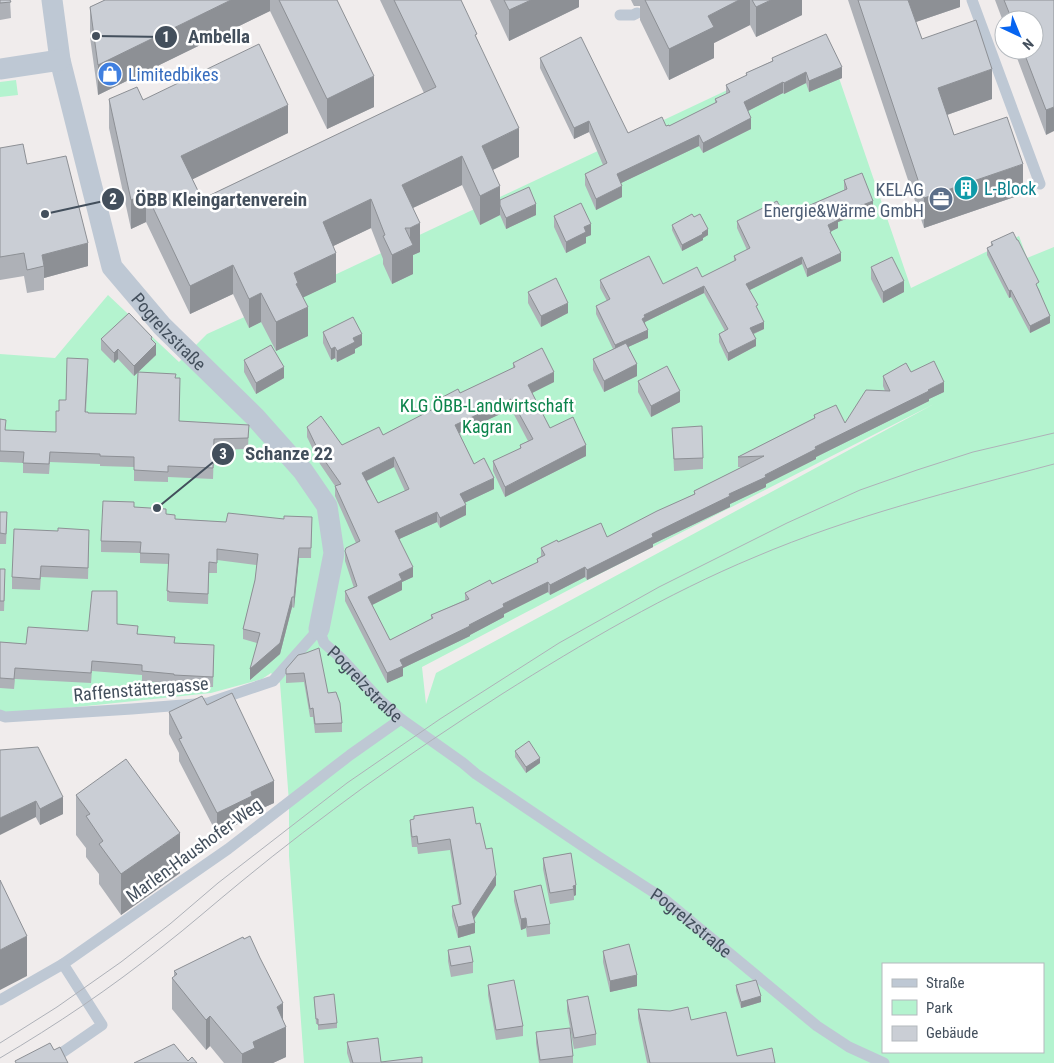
<svg xmlns="http://www.w3.org/2000/svg" width="1054" height="1063" viewBox="0 0 1054 1063" font-family="'Roboto Condensed',sans-serif">
	<style>
		.green { fill: #b4f3cf; fill-rule: evenodd }
		.lines { fill: none; stroke-linecap: round; stroke-linejoin: round }
		.lane { stroke: #bec8d4; stroke-width: 11 }
		.street { stroke: #bec8d4; stroke-width: 21 }
		.tram { stroke: #aeb1b8; stroke-width: 1 }
		.wall { fill: #aeb1b7; fill-rule: evenodd }
		.shaded-wall { fill: #8d9095 }
		.building { fill: #caced5; stroke: #8d9095; fill-rule: evenodd }
		.labels { text-anchor: middle; dominant-baseline: central; stroke-width: 5; stroke-linejoin: round; paint-order: stroke }
		.shop-label { font-size: 18px; fill: #366cbe; stroke: #fff; text-anchor: start }
		.culture-label { font-size: 18px; fill: #0d838f; stroke: #fff; text-anchor: start }
		.service-label { font-size: 18px; fill: #4e5e75; stroke: #fff; text-anchor: end }
		.street-label { font-size: 18px; fill: #434f5c; stroke: #fff }
		.park-label { font-size: 18px; fill: #0d844c; stroke: #fff }
		.leader { fill: none; stroke: #434f5c; stroke-width: 2 }
		.callout-dot { fill: #434f5c; stroke: #fff; stroke-width: 2 }
		.mark-label { font-size: 15px; text-anchor: middle; font-weight: bold; fill: #fff }
		.callout-label { font-size: 19px; text-anchor: middle; font-weight: bold; fill: #434f5c; stroke: #fff; stroke-width: 5; stroke-linejoin: round; paint-order: stroke }
	</style>
	<rect width="100%" height="100%" fill="#f0ecec"/>
	<g class="green">
		<path d="M 827,43 L 911,288 L 1019,236 L 1027,258 L 1054,247 L 1054,1063 L 304,1063 L 289,856 L 289,802 L 280,683 L 271,673 L 262,679 L 211,693 L 0,715 L 0,354 L 55,358 L 108,295 L 179,362 L 207,334 L 273,304 ZM 934,404 L 436,673 L 426,704 L 422,667 L 582,583 ZM 883,964 L 1043,964 L 1043,1052 L 883,1052 Z"/>
		<path d="M 16,80 L 18,95 L 0,97 L 0,82 Z"/>
	</g>
	<g class="lines">
		<g class="lane">
			<path d="M 972,0 L 1040,184"/>
			<path d="M 620,15 L 633,15 L 637,13"/>
			<path id="s1" d="M 0,715 L 5,717 L 132,709 L 208,703 L 273,681 L 319,629 L 324,643 L 341,658 L 379,699 L 401,719 L 463,763 L 476,774 L 599,857 L 664,899 L 817,1026 L 849,1047 L 884,1063"/>
			<path d="M 0,1000 L 63,964 L 153,901 L 228,849 L 350,755 L 401,719"/>
			<path d="M 47,1063 L 102,1025 L 63,964"/>
		</g>
		<g class="street">
			<path id="s2" d="M 52,0 L 60,60 L 112,267 L 162,326 L 255,417 L 303,471 L 327,506 L 334,553 L 319,629"/>
			<path d="M 0,69 L 60,60"/>
		</g>
		<g class="tram">
			<path d="M 0,1043 L 57,1007 L 121,962 L 170,924 L 218,883 L 347,783 L 440,719 L 559,643 L 659,587 L 787,523 L 860,490 L 917,470 L 973,452 L 1054,433"/>
			<path d="M 0,1058 C 56,1025 111,988 162,947 C 189,926 215,903 242,881 C 282,848 323,817 364,787 C 409,755 455,724 502,694 C 583,643 666,594 755,557 C 851,516 953,491 1054,464"/>
		</g>
	</g>
	<g class="wall">
		<path d="M 0,0 L 10,0 L 11,18 L 0,20 Z"/>
		<path d="M 105,0 L 337,0 L 374,107 L 327,129 L 270,11 L 98,95 L 90,37 L 90,7 Z"/>
		<path d="M 380,0 L 461,0 L 477,39 L 519,157 L 493,170 L 500,200 L 536,215 L 506,229 L 500,215 L 480,225 L 462,185 L 413,208 L 420,252 L 413,255 L 413,274 L 392,284 L 383,264 L 383,259 L 371,228 L 333,246 L 336,282 L 303,297 L 308,336 L 276,351 L 261,322 L 249,328 L 233,294 L 190,314 L 146,222 L 131,229 L 109,128 L 109,99 L 143,100 L 288,133 L 192,179 L 202,199 L 424,93 Z"/>
		<path d="M 490,0 L 579,0 L 579,7 L 509,41 Z"/>
		<path d="M 631,0 L 802,0 L 802,15 L 756,37 L 750,25 L 714,43 L 714,58 L 669,80 L 640,20 L 640,6 L 634,6 Z"/>
		<path d="M 848,0 L 960,0 L 960,7 L 916,22 L 922,39 L 992,99 L 947,115 L 954,135 L 1023,194 L 924,228 Z"/>
		<path d="M 995,0 L 1054,0 L 1046,135 L 1014,50 L 1034,50 L 1034,20 L 1004,20 L 1004,24 Z"/>
		<path d="M 540,58 L 628,133 L 669,126 L 715,103 L 715,99 L 726,94 L 726,85 L 746,76 L 746,73 L 772,61 L 772,58 L 842,78 L 809,92 L 806,83 L 784,94 L 783,93 L 748,111 L 751,129 L 703,153 L 699,146 L 621,183 L 622,197 L 596,210 L 585,185 L 585,174 L 603,165 L 589,132 L 574,139 L 540,68 Z"/>
		<path d="M 0,148 L 27,164 L 88,266 L 44,278 L 44,290 L 27,293 L 24,276 L 0,280 Z"/>
		<path d="M 844,180 L 873,209 L 838,222 L 838,228 L 831,231 L 831,234 L 841,261 L 807,277 L 802,264 L 749,290 L 758,310 L 764,329 L 754,334 L 756,346 L 728,361 L 719,342 L 719,334 L 725,331 L 704,293 L 645,322 L 648,338 L 628,347 L 637,376 L 604,392 L 593,370 L 593,359 L 613,349 L 596,314 L 596,306 L 607,301 L 600,288 L 600,280 L 663,284 L 702,277 L 734,261 L 734,256 L 747,250 L 737,228 L 737,221 L 785,216 L 844,190 Z"/>
		<path d="M 554,216 L 591,235 L 586,237 L 586,243 L 566,253 L 554,227 Z"/>
		<path d="M 694,217 L 708,235 L 703,238 L 703,240 L 682,251 L 672,230 L 672,225 Z"/>
		<path d="M 991,242 L 1039,289 L 1050,323 L 1030,333 L 1011,297 L 1009,298 L 987,255 L 987,248 L 991,246 Z"/>
		<path d="M 871,267 L 904,292 L 883,303 L 871,279 Z"/>
		<path d="M 528,292 L 568,313 L 541,327 L 528,303 Z"/>
		<path d="M 323,332 L 362,345 L 355,349 L 355,353 L 337,362 L 335,358 L 331,360 L 323,343 Z"/>
		<path d="M 101,339 L 152,341 L 156,355 L 134,376 L 118,359 L 114,363 L 101,350 Z"/>
		<path d="M 244,360 L 284,378 L 256,394 L 244,372 Z"/>
		<path d="M 513,363 L 554,382 L 532,393 L 550,428 L 586,456 L 505,497 L 493,471 L 493,461 L 520,449 L 520,445 L 528,441 L 511,409 L 459,433 L 474,464 L 494,489 L 464,503 L 466,515 L 440,528 L 437,522 L 399,539 L 413,577 L 402,582 L 402,590 L 372,605 L 390,640 L 431,619 L 431,615 L 465,600 L 465,593 L 492,584 L 537,563 L 537,559 L 541,556 L 541,548 L 558,542 L 607,537 L 694,494 L 694,491 L 742,467 L 738,467 L 738,457 L 814,418 L 814,415 L 845,423 L 885,391 L 883,386 L 883,376 L 911,372 L 944,392 L 929,399 L 929,401 L 816,457 L 816,459 L 766,484 L 766,487 L 730,504 L 730,507 L 653,544 L 653,547 L 587,580 L 585,577 L 550,595 L 548,592 L 504,614 L 504,617 L 470,635 L 470,636 L 403,668 L 403,676 L 387,683 L 345,601 L 345,591 L 354,588 L 345,561 L 345,551 L 356,543 L 335,496 L 335,486 L 320,464 L 307,437 L 307,427 L 342,445 L 383,435 L 433,409 L 433,402 L 460,393 L 513,368 ZM 394,467 L 405,491 L 378,503 L 367,481 Z"/>
		<path d="M 88,369 L 86,412 L 88,413 L 136,414 L 176,378 L 180,388 L 179,421 L 249,425 L 248,449 L 214,450 L 213,479 L 168,477 L 168,482 L 134,481 L 134,467 L 100,466 L 100,464 L 50,462 L 49,474 L 23,473 L 23,463 L 0,462 L 0,419 L 6,430 L 56,432 L 59,411 L 66,400 Z"/>
		<path d="M 638,381 L 680,402 L 651,417 L 638,392 Z"/>
		<path d="M 672,428 L 703,458 L 703,469 L 674,471 Z"/>
		<path d="M 134,507 L 166,514 L 175,519 L 226,522 L 284,519 L 312,517 L 311,558 L 299,558 L 294,608 L 292,607 L 280,654 L 250,680 L 257,643 L 243,639 L 243,629 L 255,580 L 257,565 L 217,560 L 217,573 L 209,573 L 208,604 L 169,602 L 169,601 L 167,601 L 167,591 L 169,564 L 140,563 L 140,553 L 101,552 L 101,541 Z"/>
		<path d="M 0,512 L 7,523 L 6,544 L 0,544 Z"/>
		<path d="M 58,531 L 89,541 L 88,579 L 41,577 L 40,590 L 12,589 L 12,577 Z"/>
		<path d="M 0,569 L 5,580 L 4,611 L 0,611 Z"/>
		<path d="M 117,624 L 138,634 L 214,655 L 213,687 L 174,686 L 174,684 L 142,681 L 142,675 L 92,671 L 91,683 L 15,679 L 14,689 L 0,688 L 0,642 L 26,644 L 88,631 Z"/>
		<path d="M 298,655 L 328,693 L 342,723 L 342,732 L 315,733 L 313,717 L 310,717 L 304,682 L 286,683 L 286,669 Z"/>
		<path d="M 207,705 L 274,803 L 252,813 L 252,817 L 217,834 L 179,761 L 179,753 L 169,734 L 169,712 Z"/>
		<path d="M 0,750 L 63,814 L 40,825 Z"/>
		<path d="M 515,751 L 540,763 L 526,773 L 515,757 Z"/>
		<path d="M 76,795 L 180,873 L 121,915 L 99,884 L 99,874 L 86,857 L 86,848 L 76,835 Z"/>
		<path d="M 410,820 L 476,824 L 486,849 L 496,885 L 474,919 L 475,933 L 458,938 L 452,916 L 452,906 L 459,904 L 450,850 L 418,854 L 417,847 L 412,847 L 410,830 Z"/>
		<path d="M 571,853 L 576,895 L 574,896 L 574,900 L 550,904 L 543,869 L 543,858 Z"/>
		<path d="M 514,891 L 550,924 L 550,934 L 527,937 L 526,928 L 521,930 L 514,901 Z"/>
		<path d="M 448,950 L 473,962 L 473,973 L 451,977 L 448,961 Z"/>
		<path d="M 603,951 L 637,986 L 610,992 L 603,962 Z"/>
		<path d="M 174,971 L 283,1020 L 286,1057 L 273,1063 L 224,1063 L 210,1046 L 206,1050 L 172,1009 L 172,978 L 174,977 Z"/>
		<path d="M 488,985 L 523,1026 L 523,1036 L 496,1040 L 488,995 Z"/>
		<path d="M 736,985 L 761,1002 L 741,1008 L 736,991 Z"/>
		<path d="M 314,997 L 337,1023 L 337,1028 L 318,1030 L 318,1024 L 316,1024 Z"/>
		<path d="M 567,1000 L 596,1034 L 596,1045 L 574,1049 L 567,1011 Z"/>
		<path d="M 638,1009 L 691,1020 L 737,1056 L 775,1063 L 647,1063 L 638,1018 Z"/>
		<path d="M 536,1032 L 573,1056 L 573,1063 L 539,1063 L 536,1043 Z"/>
		<path d="M 347,1042 L 381,1062 L 422,1063 L 350,1063 L 347,1053 Z"/>
	</g>
	<g class="shaded-wall">
		<path d="M 231,0 L 270,0 L 270,11 L 98,95 L 98,65 Z"/>
		<path d="M 531,0 L 579,0 L 579,7 L 509,41 L 509,10 Z"/>
		<path d="M 739,0 L 750,0 L 750,25 L 714,43 L 714,58 L 669,80 L 669,49 L 708,16 Z"/>
		<path d="M 771,0 L 802,0 L 802,15 L 756,37 L 756,7 Z"/>
		<path d="M 907,0 L 960,0 L 960,7 L 907,25 Z"/>
		<path d="M 842,67 L 842,78 L 809,92 L 809,81 Z"/>
		<path d="M 992,69 L 992,99 L 938,118 L 938,88 Z"/>
		<path d="M 806,72 L 806,83 L 784,94 L 784,83 Z"/>
		<path d="M 374,76 L 374,107 L 327,129 L 327,99 Z"/>
		<path d="M 783,82 L 783,93 L 744,113 L 744,102 Z"/>
		<path d="M 288,105 L 288,133 L 181,185 L 181,156 Z"/>
		<path d="M 1054,107 L 1054,131 L 1046,135 L 1046,110 Z"/>
		<path d="M 751,118 L 751,129 L 703,153 L 703,143 Z"/>
		<path d="M 589,121 L 589,132 L 574,139 L 574,128 Z"/>
		<path d="M 519,128 L 519,157 L 482,175 L 482,146 Z"/>
		<path d="M 699,135 L 699,146 L 617,185 L 617,174 Z"/>
		<path d="M 462,156 L 462,185 L 402,213 L 402,185 Z"/>
		<path d="M 1023,164 L 1023,194 L 924,228 L 924,198 Z"/>
		<path d="M 500,186 L 500,215 L 480,225 L 480,196 Z"/>
		<path d="M 622,186 L 622,197 L 596,210 L 596,199 Z"/>
		<path d="M 146,193 L 146,222 L 131,229 L 131,200 Z"/>
		<path d="M 371,199 L 371,228 L 323,251 L 323,222 Z"/>
		<path d="M 873,201 L 873,209 L 838,222 L 838,228 L 828,233 L 828,225 L 836,215 Z"/>
		<path d="M 536,204 L 536,215 L 506,229 L 506,218 Z"/>
		<path d="M 420,223 L 420,252 L 413,255 L 413,274 L 392,284 L 392,255 L 410,247 L 410,228 Z"/>
		<path d="M 591,224 L 591,235 L 586,237 L 586,243 L 566,253 L 566,242 L 584,227 Z"/>
		<path d="M 708,229 L 708,235 L 703,238 L 703,240 L 682,251 L 682,245 Z"/>
		<path d="M 88,243 L 88,266 L 44,278 L 44,266 L 42,255 Z"/>
		<path d="M 336,253 L 336,282 L 298,300 L 294,273 Z"/>
		<path d="M 841,253 L 841,261 L 807,277 L 807,269 Z"/>
		<path d="M 802,257 L 802,264 L 746,292 L 746,284 Z"/>
		<path d="M 233,265 L 233,294 L 190,314 L 190,286 Z"/>
		<path d="M 904,281 L 904,292 L 883,303 L 883,292 Z"/>
		<path d="M 704,286 L 704,293 L 645,322 L 645,325 L 642,319 L 644,315 Z"/>
		<path d="M 1011,290 L 1011,297 L 1009,298 L 1009,291 Z"/>
		<path d="M 261,293 L 261,322 L 249,328 L 249,299 Z"/>
		<path d="M 568,303 L 568,313 L 541,327 L 541,316 Z"/>
		<path d="M 308,307 L 308,336 L 276,351 L 276,322 Z"/>
		<path d="M 1050,316 L 1050,323 L 1030,333 L 1030,326 Z"/>
		<path d="M 764,322 L 764,329 L 750,335 L 750,328 Z"/>
		<path d="M 648,330 L 648,338 L 615,353 L 615,345 Z"/>
		<path d="M 362,334 L 362,345 L 355,349 L 355,353 L 337,362 L 337,351 L 353,338 Z"/>
		<path d="M 756,339 L 756,346 L 728,361 L 728,353 Z"/>
		<path d="M 156,344 L 156,355 L 134,376 L 134,366 Z"/>
		<path d="M 335,347 L 335,358 L 331,360 L 331,349 Z"/>
		<path d="M 118,349 L 118,359 L 114,363 L 114,353 Z"/>
		<path d="M 637,364 L 637,376 L 604,392 L 604,381 Z"/>
		<path d="M 284,367 L 284,378 L 256,394 L 256,383 Z"/>
		<path d="M 554,372 L 554,382 L 528,395 L 528,385 Z"/>
		<path d="M 944,382 L 944,392 L 929,399 L 929,401 L 816,457 L 816,459 L 766,484 L 766,487 L 730,504 L 730,507 L 653,544 L 653,547 L 587,580 L 587,570 L 652,534 L 729,494 L 815,447 Z"/>
		<path d="M 680,391 L 680,402 L 651,417 L 651,406 Z"/>
		<path d="M 511,399 L 511,409 L 455,435 L 455,425 Z"/>
		<path d="M 586,445 L 586,456 L 505,497 L 505,487 Z"/>
		<path d="M 394,457 L 394,467 L 362,483 L 362,473 Z"/>
		<path d="M 494,478 L 494,489 L 460,505 L 460,494 Z"/>
		<path d="M 466,505 L 466,515 L 440,528 L 440,518 Z"/>
		<path d="M 437,512 L 437,522 L 395,541 L 395,531 Z"/>
		<path d="M 299,548 L 299,558 L 294,608 L 294,597 Z"/>
		<path d="M 413,567 L 413,577 L 402,582 L 402,590 L 368,607 L 368,597 L 399,574 Z"/>
		<path d="M 585,567 L 585,577 L 550,595 L 550,585 Z"/>
		<path d="M 548,582 L 548,592 L 504,614 L 504,617 L 470,635 L 470,636 L 403,668 L 403,676 L 387,683 L 387,673 L 400,660 L 469,625 L 503,604 Z"/>
		<path d="M 292,597 L 292,607 L 280,654 L 250,680 L 250,669 Z"/>
		<path d="M 540,758 L 540,763 L 526,773 L 526,767 Z"/>
		<path d="M 274,781 L 274,803 L 252,813 L 252,817 L 217,834 L 217,813 L 251,792 Z"/>
		<path d="M 63,797 L 63,814 L 40,825 L 40,809 Z"/>
		<path d="M 36,801 L 36,817 L 0,835 L 0,818 Z"/>
		<path d="M 180,833 L 180,873 L 121,915 L 121,874 Z"/>
		<path d="M 496,875 L 496,885 L 472,922 L 472,912 Z"/>
		<path d="M 576,885 L 576,895 L 574,896 L 573,886 Z"/>
		<path d="M 526,918 L 526,928 L 521,930 L 521,919 Z"/>
		<path d="M 475,923 L 475,933 L 458,938 L 458,927 Z"/>
		<path d="M 27,936 L 27,976 L 0,990 L 0,950 Z"/>
		<path d="M 637,975 L 637,986 L 610,992 L 610,981 Z"/>
		<path d="M 761,996 L 761,1002 L 741,1008 L 741,1002 Z"/>
		<path d="M 283,1003 L 283,1028 L 286,1027 L 286,1057 L 273,1063 L 242,1063 L 242,1054 L 253,1042 L 277,1007 Z"/>
		<path d="M 210,1016 L 210,1046 L 206,1050 L 206,1020 Z"/>
	</g>
	<g class="building">
		<path d="M 0,0 L 10,0 L 11,2 L 0,3 Z"/>
		<path d="M 105,0 L 231,0 L 98,65 L 90,7 Z"/>
		<path d="M 279,0 L 337,0 L 374,76 L 327,99 Z"/>
		<path d="M 394,0 L 461,0 L 477,34 L 475,35 L 519,128 L 482,146 L 500,186 L 480,196 L 462,156 L 402,185 L 420,223 L 410,228 L 405,228 L 413,245 L 392,255 L 383,236 L 385,235 L 371,199 L 323,222 L 336,253 L 294,273 L 298,283 L 296,284 L 308,307 L 276,322 L 261,293 L 249,299 L 233,265 L 190,286 L 146,193 L 131,200 L 109,99 L 137,87 L 143,100 L 259,44 L 288,105 L 181,156 L 202,199 L 436,87 Z"/>
		<path d="M 504,0 L 531,0 L 509,10 Z"/>
		<path d="M 645,0 L 739,0 L 708,16 L 714,27 L 669,49 Z"/>
		<path d="M 752,0 L 771,0 L 756,7 Z"/>
		<path d="M 858,0 L 908,0 L 922,39 L 976,20 L 992,69 L 938,88 L 954,135 L 1007,117 L 1023,164 L 924,198 Z"/>
		<path d="M 1004,0 L 1054,0 L 1054,107 L 1046,110 L 1023,50 L 1034,50 L 1034,20 L 1012,20 Z"/>
		<path d="M 826,34 L 842,67 L 809,81 L 806,72 L 784,83 L 783,82 L 744,102 L 751,118 L 703,143 L 699,135 L 617,174 L 622,186 L 596,199 L 585,174 L 607,163 L 589,121 L 574,128 L 540,58 L 581,37 L 628,133 L 662,117 L 666,126 L 669,125 L 669,126 L 717,102 L 715,99 L 730,92 L 726,85 L 747,75 L 746,73 L 773,61 L 772,58 Z"/>
		<path d="M 23,144 L 27,164 L 66,156 L 88,243 L 42,255 L 44,266 L 27,270 L 24,253 L 0,257 L 0,148 Z"/>
		<path d="M 862,173 L 873,201 L 836,215 L 838,220 L 828,225 L 831,232 L 830,232 L 841,253 L 807,269 L 802,257 L 746,284 L 758,305 L 756,306 L 764,322 L 750,328 L 756,339 L 728,353 L 719,334 L 728,329 L 704,286 L 644,315 L 645,317 L 642,319 L 648,330 L 615,345 L 596,306 L 610,299 L 600,280 L 649,256 L 663,284 L 697,267 L 702,277 L 736,260 L 734,256 L 750,248 L 737,221 L 777,201 L 785,216 L 847,189 L 844,180 Z"/>
		<path d="M 529,187 L 536,204 L 506,218 L 500,205 L 500,200 Z"/>
		<path d="M 581,203 L 591,224 L 584,227 L 586,232 L 566,242 L 554,216 Z"/>
		<path d="M 692,214 L 694,217 L 700,214 L 708,229 L 702,233 L 703,234 L 682,245 L 672,225 Z"/>
		<path d="M 1013,232 L 1017,240 L 1018,240 L 1039,282 L 1036,284 L 1050,316 L 1030,326 L 1011,290 L 1009,291 L 987,248 L 993,245 L 991,242 Z"/>
		<path d="M 892,257 L 904,281 L 883,292 L 871,267 Z"/>
		<path d="M 556,278 L 568,303 L 541,316 L 528,292 Z"/>
		<path d="M 129,313 L 152,337 L 151,339 L 156,344 L 134,366 L 118,349 L 114,353 L 101,339 Z"/>
		<path d="M 353,317 L 362,334 L 353,338 L 355,342 L 337,351 L 335,347 L 331,349 L 323,332 Z"/>
		<path d="M 626,343 L 637,364 L 604,381 L 593,359 Z"/>
		<path d="M 271,345 L 284,367 L 256,383 L 244,360 Z"/>
		<path d="M 542,348 L 554,372 L 528,385 L 550,428 L 573,417 L 586,445 L 505,487 L 493,461 L 521,448 L 520,445 L 533,439 L 511,399 L 455,425 L 474,464 L 484,458 L 494,478 L 460,494 L 466,505 L 440,518 L 437,512 L 395,531 L 413,567 L 399,574 L 402,580 L 368,597 L 390,640 L 433,618 L 431,615 L 469,599 L 465,593 L 490,580 L 492,584 L 538,562 L 537,559 L 545,555 L 541,548 L 557,540 L 558,542 L 601,523 L 607,537 L 657,511 L 695,494 L 694,491 L 764,456 L 738,457 L 815,418 L 814,415 L 836,405 L 845,423 L 866,390 L 890,391 L 883,376 L 906,363 L 911,372 L 934,361 L 944,382 L 928,390 L 929,391 L 815,447 L 816,449 L 765,475 L 766,477 L 729,494 L 730,496 L 652,534 L 653,537 L 587,570 L 585,567 L 550,585 L 548,582 L 503,604 L 504,607 L 469,625 L 470,626 L 400,660 L 403,666 L 387,673 L 345,591 L 357,586 L 345,551 L 346,548 L 360,541 L 335,486 L 341,484 L 320,454 L 307,427 L 321,416 L 342,445 L 379,427 L 383,435 L 435,408 L 433,402 L 458,389 L 460,393 L 515,367 L 513,363 ZM 394,457 L 409,489 L 378,503 L 362,473 Z"/>
		<path d="M 67,358 L 88,359 L 85,412 L 88,412 L 88,413 L 136,414 L 138,372 L 176,374 L 175,378 L 180,378 L 179,421 L 249,425 L 248,438 L 214,439 L 213,468 L 168,466 L 168,472 L 134,470 L 134,457 L 100,456 L 100,454 L 50,452 L 49,464 L 23,463 L 24,452 L 0,451 L 0,419 L 6,420 L 5,430 L 56,432 L 56,411 L 59,411 L 59,400 L 66,400 Z"/>
		<path d="M 667,366 L 680,391 L 651,406 L 638,381 Z"/>
		<path d="M 702,426 L 703,458 L 674,459 L 672,428 Z"/>
		<path d="M 103,501 L 134,502 L 134,507 L 166,509 L 166,514 L 175,515 L 175,519 L 226,522 L 228,513 L 284,519 L 284,516 L 312,517 L 311,548 L 299,548 L 294,597 L 292,597 L 280,643 L 250,669 L 260,633 L 243,629 L 255,580 L 258,554 L 217,549 L 217,563 L 209,562 L 208,594 L 169,592 L 169,591 L 167,591 L 169,554 L 140,553 L 141,542 L 101,541 Z"/>
		<path d="M 0,512 L 7,512 L 6,534 L 0,533 Z"/>
		<path d="M 58,528 L 89,530 L 88,568 L 41,566 L 40,579 L 12,577 L 14,529 L 58,531 Z"/>
		<path d="M 0,569 L 5,569 L 4,601 L 0,601 Z"/>
		<path d="M 92,591 L 117,591 L 117,624 L 138,626 L 137,634 L 175,637 L 174,643 L 214,645 L 213,677 L 174,675 L 174,674 L 142,671 L 142,665 L 92,661 L 91,673 L 15,668 L 14,679 L 0,678 L 0,642 L 26,644 L 28,627 L 88,631 Z"/>
		<path d="M 319,648 L 328,693 L 336,692 L 340,703 L 342,723 L 315,724 L 313,708 L 310,709 L 304,673 L 286,674 L 286,669 L 298,655 L 306,653 Z"/>
		<path d="M 232,693 L 274,781 L 251,792 L 252,796 L 217,813 L 179,739 L 182,738 L 169,712 L 202,696 L 207,705 Z"/>
		<path d="M 529,741 L 540,758 L 526,767 L 515,751 Z"/>
		<path d="M 38,747 L 63,797 L 40,809 L 36,801 L 0,818 L 0,750 Z"/>
		<path d="M 126,759 L 180,833 L 121,874 L 99,844 L 103,841 L 86,816 L 90,814 L 76,795 Z"/>
		<path d="M 473,807 L 476,824 L 480,823 L 486,849 L 492,848 L 496,875 L 472,912 L 475,923 L 458,927 L 452,906 L 461,904 L 450,839 L 418,844 L 417,836 L 412,837 L 410,820 L 414,819 L 414,816 Z"/>
		<path d="M 571,853 L 576,885 L 573,886 L 574,889 L 550,893 L 543,858 Z"/>
		<path d="M 0,880 L 27,936 L 0,950 Z"/>
		<path d="M 541,885 L 550,924 L 527,927 L 526,918 L 521,919 L 514,891 Z"/>
		<path d="M 250,936 L 260,958 L 283,1003 L 277,1007 L 286,1027 L 253,1042 L 255,1048 L 242,1054 L 210,1016 L 206,1020 L 172,978 L 177,974 L 174,971 L 243,937 L 244,939 Z"/>
		<path d="M 629,944 L 637,975 L 610,981 L 603,951 Z"/>
		<path d="M 470,946 L 473,962 L 451,966 L 448,950 Z"/>
		<path d="M 514,980 L 523,1026 L 496,1030 L 488,985 Z"/>
		<path d="M 756,980 L 761,996 L 741,1002 L 736,985 Z"/>
		<path d="M 334,994 L 337,1023 L 318,1025 L 318,1019 L 316,1019 L 314,997 Z"/>
		<path d="M 588,996 L 596,1034 L 574,1038 L 567,1000 Z"/>
		<path d="M 688,1007 L 691,1020 L 726,1012 L 737,1056 L 772,1048 L 775,1063 L 650,1063 L 638,1009 L 670,1011 Z"/>
		<path d="M 570,1028 L 573,1056 L 540,1060 L 536,1032 Z"/>
		<path d="M 378,1038 L 381,1062 L 422,1057 L 422,1063 L 353,1063 L 347,1042 Z"/>
		<path d="M 50,1043 L 54,1050 L 60,1047 L 68,1063 L 16,1063 L 15,1061 Z"/>
		<path d="M 174,1044 L 188,1061 L 192,1057 L 197,1063 L 134,1063 Z"/>
	</g>
	<defs>
		<symbol id="shop-disc" viewBox="-11 -11 22 22"><circle r="9.5" fill="#3f7fe0" stroke="#fff"/><path d="M-5-2.5h2.3a2.7 3.5 0 0 1 5.4 0H5L5.5 6h-11ZM-1.5-2.5h3a1.5 2.3 0 0 0-3 0Z" fill="#fff"/></symbol>
		<symbol id="building-disc" viewBox="-11 -11 22 22"><circle r="9.5" fill="#0f9aa8" stroke="#fff"/><path d="M-4-6H4V6H1V3H-1V6H-4ZM-2.5-4.3h1.7v1.8h-1.7ZM.8-4.3h1.7v1.8H.8ZM-2.5-1h1.7V.8h-1.7ZM.8-1h1.7V.8H.8Z" fill="#fff"/></symbol>
		<symbol id="office-disc" viewBox="-11 -11 22 22"><circle r="9.5" fill="#5c6f8a" stroke="#fff"/><path d="M-6-3h4V-5.5h4V-3h4V5H-6ZM-1-4.5V-3h2v-1.5ZM-6 0V1H6V0Z" fill="#fff"/></symbol>
	</defs>
	<g fill-rule="evenodd">
		<use href="#shop-disc" x="96" y="60" width="28" height="28"/>
		<use href="#building-disc" x="952" y="174" width="28" height="28"/>
		<use href="#office-disc" x="927" y="185" width="28" height="28"/>
	</g>
	<g class="labels">
		<g class="shop-label">
			<text x="128" y="74">Limitedbikes</text>
		</g>
		<g class="culture-label">
			<text x="984" y="188">L-Block</text>
		</g>
		<g class="service-label">
			<text x="924" y="189">KELAG<tspan x="924" dy="21">Energie&amp;Wärme GmbH</tspan></text>
		</g>
		<g class="street-label">
			<text stroke="none"><textPath href="#s2" startOffset="360">Pogrelzstraße</textPath></text>
			<text stroke="none"><textPath href="#s1" startOffset="420">Pogrelzstraße</textPath></text>
			<text transform="translate(141 689) rotate(-5)">Raffenstättergasse</text>
			<text transform="translate(194 850) rotate(-36)">Marlen-Haushofer-Weg</text>
			<text stroke="none"><textPath href="#s1" startOffset="825">Pogrelzstraße</textPath></text>
		</g>
		<g class="park-label">
			<text x="487" y="405">KLG ÖBB-Landwirtschaft<tspan x="487" dy="21">Kagran</tspan></text>
		</g>
	</g>
	<path class="leader" d="M96 36L166 37M45 214L113 199M157 508L223 454"/>
	<g class="callout-dot">
		<circle cx="96" cy="36" r="5"/>
		<circle cx="45" cy="214" r="5"/>
		<circle cx="157" cy="508" r="5"/>
		<circle cx="166" cy="37" r="12"/>
		<circle cx="113" cy="199" r="12"/>
		<circle cx="223" cy="454" r="12"/>
	</g>
	<g class="mark-label">
		<text x="166" y="42">1</text>
		<text x="113" y="204">2</text>
		<text x="223" y="459">3</text>
	</g>
	<g class="callout-label">
		<text x="219" y="43">Ambella</text>
		<text x="221" y="206">ÖBB Kleingartenverein</text>
		<text x="289" y="460">Schanze 22</text>
	</g>
	<rect x="882" y="963" width="162" height="90" fill="#ffffff" stroke="#b4b9be"/>
	<rect x="892" y="979" width="25" height="8" fill="#bec8d4" stroke="#b4b9be"/>
	<text x="926" y="988" font-size="15" fill="#434f5c">Straße</text>
	<rect x="892" y="1000" width="25" height="15" fill="#b4f3cf" stroke="#b4b9be"/>
	<text x="926" y="1013" font-size="15" fill="#434f5c">Park</text>
	<rect x="892" y="1026" width="25" height="15" fill="#caced5" stroke="#b4b9be"/>
	<text x="926" y="1038" font-size="15" fill="#434f5c">Gebäude</text>
	<g transform="translate(1019 35) rotate(136)"><circle r="24" fill="#ffffff" stroke="#b4b9be"/>
	<path d="M0-4L9 19L0 12L-9 19Z" fill="#0664f0"/>
	<text y="-8" font-size="14" font-weight="bold" text-anchor="middle" fill="#434f5c">N</text>
	</g>
</svg>
